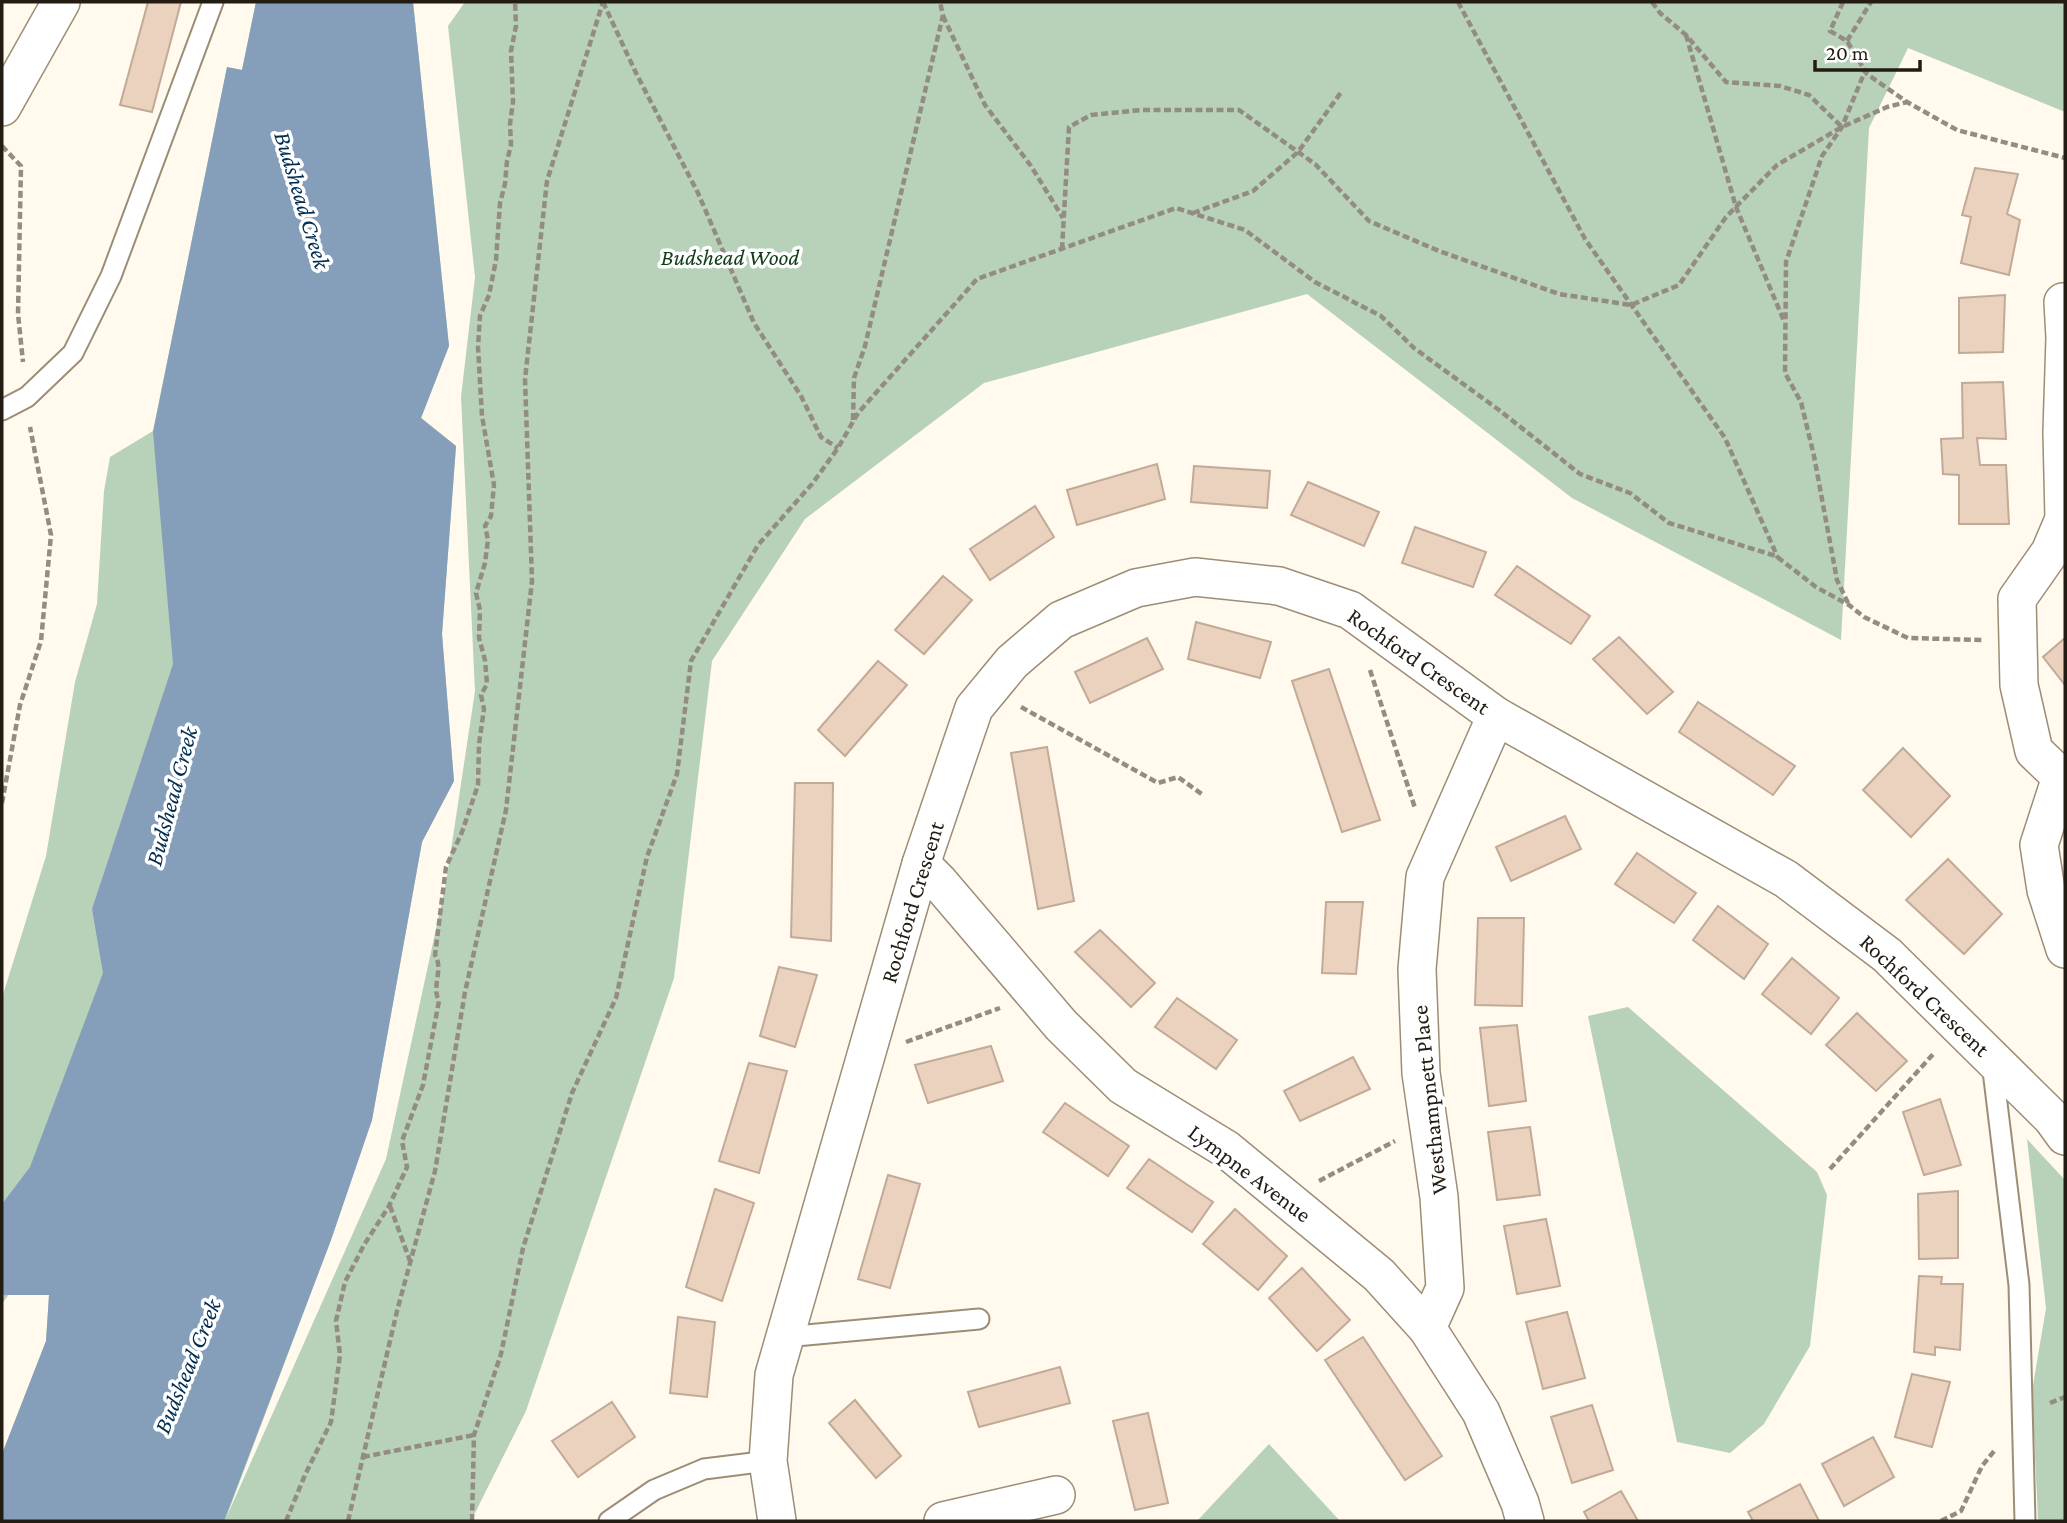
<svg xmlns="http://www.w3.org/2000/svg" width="2067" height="1523" viewBox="0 0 2067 1523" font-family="'Crimson Pro',serif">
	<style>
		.green { fill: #b8d2b9 }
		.water { fill: #859fba }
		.building { fill: #ead2be; stroke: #c1aa96; stroke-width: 2 }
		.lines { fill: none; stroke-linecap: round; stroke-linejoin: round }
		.lane-casing { stroke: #9c8e76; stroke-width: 23 }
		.street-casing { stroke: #9c8e76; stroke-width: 40 }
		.path { stroke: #928c82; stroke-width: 4.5; stroke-dasharray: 7 3.5; stroke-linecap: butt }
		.lane { stroke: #fff; stroke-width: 19 }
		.street { stroke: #fff; stroke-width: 37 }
		.labels { text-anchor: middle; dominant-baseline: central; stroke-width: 7; stroke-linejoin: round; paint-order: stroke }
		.park-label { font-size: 23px; font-style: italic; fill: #103b17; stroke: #fff }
		.street-label { font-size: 23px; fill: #221c13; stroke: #fff }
		.water-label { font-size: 24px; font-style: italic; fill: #002d50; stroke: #fff }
	</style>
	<rect width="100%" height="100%" fill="#fff9ee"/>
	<g class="green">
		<path d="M 256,2 L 413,2 L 449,346 L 421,418 L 456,446 L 442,634 L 454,781 L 422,842 L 372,1120 L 331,1240 L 226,1518 L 386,1159 L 446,883 L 475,691 L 461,397 L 475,277 L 448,26 L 465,2 L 2065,2 L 2065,112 L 1908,48 L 1869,128 L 1841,640 L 1572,498 L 1307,294 L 984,383 L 805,519 L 712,661 L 674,978 L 526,1411 L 471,1521 L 2,1521 L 2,1454 L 46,1341 L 49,1295 L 9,1294 L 2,1304 L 2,998 L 46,856 L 75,682 L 97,604 L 104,491 L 110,457 L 153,431 L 227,67 L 242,70 Z"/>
		<path d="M 1628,1007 L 1817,1172 L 1827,1195 L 1810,1346 L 1764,1424 L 1730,1453 L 1677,1442 L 1588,1016 Z"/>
		<path d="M 2027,1139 L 2065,1180 L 2065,1521 L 2038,1521 L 2038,1519 L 2032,1391 L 2046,1308 Z"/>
		<path d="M 1269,1444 L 1340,1521 L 1197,1521 Z"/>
	</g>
	<path class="water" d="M 256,2 L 413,2 L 449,346 L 421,418 L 456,446 L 442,634 L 454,781 L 422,842 L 372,1120 L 331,1240 L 224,1521 L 2,1521 L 2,1454 L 46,1341 L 49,1295 L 2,1295 L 2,1204 L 30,1167 L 103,973 L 92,909 L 173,664 L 153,432 L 227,67 L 242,70 Z"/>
	<g class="building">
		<path d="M 148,2 L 181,2 L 152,112 L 120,105 Z"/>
		<path d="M 1975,168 L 2018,174 L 2007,214 L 2020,220 L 2009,275 L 1961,263 L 1971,217 L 1962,215 Z"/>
		<path d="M 2005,295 L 2003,352 L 1959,353 L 1959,298 Z"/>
		<path d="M 2003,382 L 2006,439 L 1977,438 L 1980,465 L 2006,465 L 2009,524 L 1959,524 L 1959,475 L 1943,474 L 1941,439 L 1963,438 L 1962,383 Z"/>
		<path d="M 1157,464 L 1165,499 L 1077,525 L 1067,490 Z"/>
		<path d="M 1194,466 L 1270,471 L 1267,508 L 1191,502 Z"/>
		<path d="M 1308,482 L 1379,512 L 1364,546 L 1291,515 Z"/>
		<path d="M 1035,506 L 1054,537 L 990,580 L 970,549 Z"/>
		<path d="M 1415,527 L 1486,552 L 1473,587 L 1402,563 Z"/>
		<path d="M 1517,566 L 1590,616 L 1571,644 L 1495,595 Z"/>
		<path d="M 943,576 L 972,600 L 924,654 L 895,630 Z"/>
		<path d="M 1196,622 L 1271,642 L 1260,678 L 1188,659 Z"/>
		<path d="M 1619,637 L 1673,692 L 1647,714 L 1593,659 Z"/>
		<path d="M 1147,638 L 1163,669 L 1090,703 L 1075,672 Z"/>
		<path d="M 2065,638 L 2065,685 L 2043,657 Z"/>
		<path d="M 878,661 L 907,685 L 845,756 L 818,730 Z"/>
		<path d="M 1329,669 L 1380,820 L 1342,832 L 1292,681 Z"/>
		<path d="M 1698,702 L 1795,766 L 1773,795 L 1679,732 Z"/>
		<path d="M 1047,747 L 1074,901 L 1038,909 L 1011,753 Z"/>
		<path d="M 1903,748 L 1950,796 L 1911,837 L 1863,790 Z"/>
		<path d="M 795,783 L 833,783 L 831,941 L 791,937 Z"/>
		<path d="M 1565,816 L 1581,849 L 1511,881 L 1496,847 Z"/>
		<path d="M 1637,853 L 1696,893 L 1674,923 L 1615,884 Z"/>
		<path d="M 1948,859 L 2002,914 L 1964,954 L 1906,900 Z"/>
		<path d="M 1326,902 L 1363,902 L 1356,974 L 1322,973 Z"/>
		<path d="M 1718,906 L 1768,944 L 1744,979 L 1693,940 Z"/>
		<path d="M 1478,918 L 1524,918 L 1522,1006 L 1475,1005 Z"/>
		<path d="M 1100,930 L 1155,983 L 1131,1007 L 1075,952 Z"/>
		<path d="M 1792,958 L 1839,998 L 1811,1034 L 1762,994 Z"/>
		<path d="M 779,967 L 817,975 L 795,1047 L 760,1036 Z"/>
		<path d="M 1177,998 L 1237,1040 L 1216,1069 L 1155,1027 Z"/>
		<path d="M 1857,1013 L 1907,1061 L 1876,1091 L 1826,1045 Z"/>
		<path d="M 1517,1025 L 1526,1101 L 1489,1106 L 1480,1028 Z"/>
		<path d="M 991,1046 L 1003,1081 L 928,1103 L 915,1065 Z"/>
		<path d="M 1353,1057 L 1370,1089 L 1300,1121 L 1284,1091 Z"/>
		<path d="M 749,1063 L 787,1071 L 759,1173 L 719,1161 Z"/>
		<path d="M 1940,1099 L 1961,1165 L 1924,1175 L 1903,1112 Z"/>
		<path d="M 1065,1103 L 1129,1146 L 1108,1176 L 1043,1132 Z"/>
		<path d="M 1530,1127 L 1540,1195 L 1497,1200 L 1488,1132 Z"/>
		<path d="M 1149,1159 L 1213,1202 L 1192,1232 L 1127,1188 Z"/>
		<path d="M 888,1175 L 920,1184 L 890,1288 L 858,1279 Z"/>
		<path d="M 715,1189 L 754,1203 L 722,1301 L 686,1287 Z"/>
		<path d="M 1958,1191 L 1958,1258 L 1919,1259 L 1918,1194 Z"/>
		<path d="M 1235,1209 L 1287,1256 L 1258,1290 L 1203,1244 Z"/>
		<path d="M 1546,1219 L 1560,1286 L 1517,1294 L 1504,1226 Z"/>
		<path d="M 1302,1268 L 1350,1320 L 1317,1351 L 1269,1298 Z"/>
		<path d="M 1919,1276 L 1942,1277 L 1941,1284 L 1963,1284 L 1960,1350 L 1935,1347 L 1935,1355 L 1914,1352 Z"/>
		<path d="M 1567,1312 L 1585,1378 L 1543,1389 L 1526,1322 Z"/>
		<path d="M 678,1317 L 715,1322 L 707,1397 L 670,1393 Z"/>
		<path d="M 1363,1337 L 1442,1456 L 1405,1480 L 1325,1360 Z"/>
		<path d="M 1060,1367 L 1070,1403 L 979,1427 L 968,1392 Z"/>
		<path d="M 1912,1374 L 1950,1382 L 1932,1447 L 1895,1437 Z"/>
		<path d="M 855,1400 L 901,1456 L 876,1478 L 829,1423 Z"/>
		<path d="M 612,1402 L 635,1437 L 578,1477 L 552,1441 Z"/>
		<path d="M 1592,1405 L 1613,1470 L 1572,1483 L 1551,1417 Z"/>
		<path d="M 1148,1413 L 1168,1503 L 1135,1510 L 1113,1421 Z"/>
		<path d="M 1873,1437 L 1894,1477 L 1844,1506 L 1822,1464 Z"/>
		<path d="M 1800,1484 L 1819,1521 L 1753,1521 L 1748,1512 Z"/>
		<path d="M 1621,1491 L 1638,1521 L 1589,1521 L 1584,1512 Z"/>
	</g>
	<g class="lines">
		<defs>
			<g id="lane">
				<path d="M 2,410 L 27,397 L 73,353 L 111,276 L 213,2"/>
				<path d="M 1992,1062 L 2019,1285 L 2025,1521"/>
				<path d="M 785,1337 L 979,1319"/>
				<path d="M 609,1521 L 654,1490 L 704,1469 L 768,1461"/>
			</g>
			<g id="street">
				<path d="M 2,107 L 61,2"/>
				<path d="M 2065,772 L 2061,777 L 2039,845 L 2046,890 L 2065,949"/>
				<path d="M 2061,777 L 2034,751 L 2019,685 L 2017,599 L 2050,552 L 2064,519 L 2062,432 L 2065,338 L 2063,302"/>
				<path d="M 921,864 L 939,882 L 1061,1025 L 1123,1086 L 1226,1149 L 1379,1275 L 1427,1328 L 1481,1412 L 1520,1503 L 1525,1521"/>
				<path d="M 1427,1328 L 1445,1288 L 1439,1197 L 1421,1073 L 1417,969 L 1425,877 L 1496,716"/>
				<path d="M 777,1521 L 768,1461 L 774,1375 L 921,864 L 974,708 L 1012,662 L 1061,620 L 1136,588 L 1195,577 L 1279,586 L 1350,610 L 1496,716 L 1786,879 L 1887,955 L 2052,1118 L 2065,1136"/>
				<path d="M 943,1521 L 1056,1495"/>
			</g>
		</defs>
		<use href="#lane" class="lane-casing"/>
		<use href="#street" class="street-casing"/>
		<g class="path">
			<path d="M 603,2 L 636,73 L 698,193 L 754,323 L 801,396 L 821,437 L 838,448"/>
			<path d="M 1458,2 L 1585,239 L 1725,438 L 1778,558"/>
			<path d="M 1652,2 L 1660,13 L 1686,35 L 1726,82 L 1780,86 L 1809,95 L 1842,127"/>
			<path d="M 1843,2 L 1830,31 L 1847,41 L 1867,74 L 1907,102 L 1957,130 L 2065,158"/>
			<path d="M 943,16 L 985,105 L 1031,166 L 1063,218"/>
			<path d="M 1686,35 L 1736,207 L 1784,321"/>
			<path d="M 1847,41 L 1871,2"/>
			<path d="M 2,146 L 21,166 L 18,314 L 23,362"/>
			<path d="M 1193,213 L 1253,191 L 1298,152 L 1342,91"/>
			<path d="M 1062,249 L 1069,127 L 1091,115 L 1141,110 L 1239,110 L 1315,164 L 1369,221 L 1439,251 L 1559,294 L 1631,305 L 1679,285 L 1726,217 L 1777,165 L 1842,127 L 1887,107 L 1907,102"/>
			<path d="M 853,420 L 854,378 L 865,346 L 943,15 L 940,2"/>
			<path d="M 1848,603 L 1837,580 L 1814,456 L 1801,402 L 1785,373 L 1786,262 L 1822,156 L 1842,127 L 1865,71"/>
			<path d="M 1370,670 L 1415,808"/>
			<path d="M 1021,707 L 1158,783 L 1178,777 L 1203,795"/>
			<path d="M 2,803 L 20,705 L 41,641 L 51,535 L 30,427"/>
			<path d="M 906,1042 L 1000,1008"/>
			<path d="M 1830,1169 L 1935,1052"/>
			<path d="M 1319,1181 L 1395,1141"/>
			<path d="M 390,1206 L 410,1261"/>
			<path d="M 2050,1403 L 2065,1397"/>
			<path d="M 363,1457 L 474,1435"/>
			<path d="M 286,1521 L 305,1475 L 331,1422 L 340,1355 L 336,1321 L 345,1282 L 364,1245 L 389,1206 L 407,1167 L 402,1141 L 423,1085 L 439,1001 C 431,987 444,969 435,955 L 446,867 L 462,832 L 478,785 L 479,744 L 484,709 L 481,695 L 487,684 L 485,660 L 479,638 L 480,610 L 476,593 L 485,563 L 488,540 L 485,526 L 491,516 L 494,485 L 482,416 L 478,347 L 480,316 L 489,295 L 496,260 L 500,203 L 505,184 L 507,161 L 511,145 L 510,124 L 513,102 L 511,51 L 516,26 L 515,2"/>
			<path d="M 348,1521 L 397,1311 L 435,1171 L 465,992 L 506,810 L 532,581 L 525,379 L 547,181 L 603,2"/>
			<path d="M 472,1521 L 474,1435 L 501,1354 L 523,1248 L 572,1093 L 616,998 L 647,857 L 677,774 L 691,661 L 758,545 L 812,484 L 838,448 L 858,413 L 977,279 L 1176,208 L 1245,230 L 1315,282 L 1381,316 L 1414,348 L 1499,410 L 1580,474 L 1630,493 L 1669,523 L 1776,556 L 1816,587 L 1849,605 L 1864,617 L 1908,638 L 1983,640"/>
			<path d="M 1941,1521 L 1961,1511 L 1982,1466 L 1995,1450"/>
		</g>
		<use href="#lane" class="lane"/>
		<use href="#street" class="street"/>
	</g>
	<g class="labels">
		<g class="park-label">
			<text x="730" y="257">Budshead Wood</text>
		</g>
		<g class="street-label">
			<text transform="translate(1419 661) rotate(35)">Rochford Crescent</text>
			<text transform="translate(912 902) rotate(-73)">Rochford Crescent</text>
			<text transform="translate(1925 995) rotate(43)">Rochford Crescent</text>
			<text transform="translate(1429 1100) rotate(-96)">Westhampnett Place</text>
			<text transform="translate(1250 1173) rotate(37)">Lympne Avenue</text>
		</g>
		<g class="water-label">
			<text transform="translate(303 200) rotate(73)">Budshead Creek</text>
			<text transform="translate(171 796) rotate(-75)">Budshead Creek</text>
			<text transform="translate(187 1366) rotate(-68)">Budshead Creek</text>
		</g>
	</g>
	<rect width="2067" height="1523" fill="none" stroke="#221c13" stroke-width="7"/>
	<path d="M1815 60v10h105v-10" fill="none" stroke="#221c13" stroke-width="3.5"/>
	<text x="1826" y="60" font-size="21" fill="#221c13" stroke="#ffffff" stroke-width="5" paint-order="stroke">20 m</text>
</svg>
